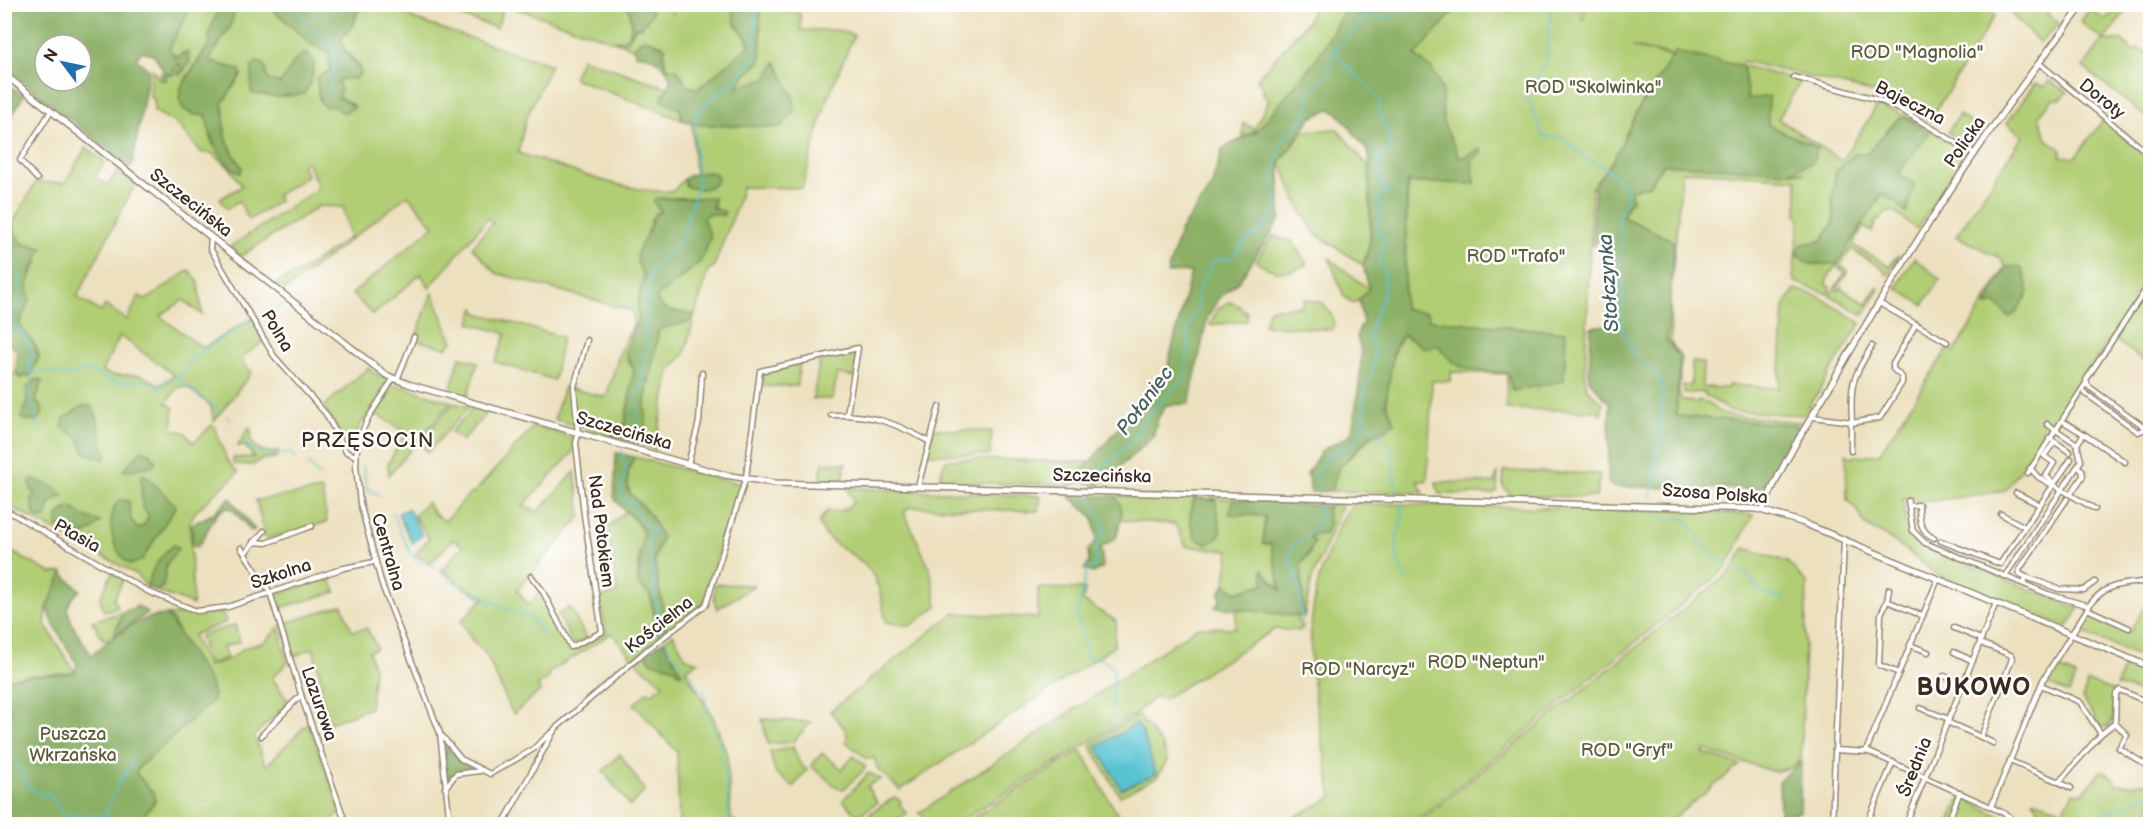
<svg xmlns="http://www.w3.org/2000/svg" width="2155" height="829" viewBox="0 0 2155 829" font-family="'Balsamiq Sans',sans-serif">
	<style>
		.green { fill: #b1ce75; stroke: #767c4a; stroke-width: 1.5; fill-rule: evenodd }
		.forest { fill: #8cb166; stroke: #646e42; stroke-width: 1.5; fill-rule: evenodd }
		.sand { fill: #eeda9e; stroke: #94825e; stroke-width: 1.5 }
		.water { fill: #57c3d1; stroke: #497678; stroke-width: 1.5 }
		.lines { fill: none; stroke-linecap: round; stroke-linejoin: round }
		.stream { stroke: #57c3d1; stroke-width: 1.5 }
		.street-casing { stroke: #94856e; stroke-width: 7 }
		.secondary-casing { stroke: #94856e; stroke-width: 8 }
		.street { stroke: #fff; stroke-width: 4 }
		.secondary { stroke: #fff; stroke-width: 5 }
		.labels { text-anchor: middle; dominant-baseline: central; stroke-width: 5; stroke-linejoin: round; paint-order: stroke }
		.park-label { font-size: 18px; fill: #5e5b38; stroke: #fff }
		.street-label { font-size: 18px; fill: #3b2a1e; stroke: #fff }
		.water-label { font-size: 20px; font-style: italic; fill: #45605d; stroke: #fff }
		.quarter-label { font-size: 21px; letter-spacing: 1.5px; fill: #3b2a1e; stroke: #fff }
		.district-label { font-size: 24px; font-weight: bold; letter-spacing: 1.5px; fill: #3b2a1e; stroke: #fff }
	</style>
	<rect width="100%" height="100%" fill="#fff"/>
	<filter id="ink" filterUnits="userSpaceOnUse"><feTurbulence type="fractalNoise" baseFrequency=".0167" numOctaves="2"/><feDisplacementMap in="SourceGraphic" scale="12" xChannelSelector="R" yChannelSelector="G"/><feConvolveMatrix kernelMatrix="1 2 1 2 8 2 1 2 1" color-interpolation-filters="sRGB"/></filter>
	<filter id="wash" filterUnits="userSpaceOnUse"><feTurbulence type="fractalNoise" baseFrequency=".008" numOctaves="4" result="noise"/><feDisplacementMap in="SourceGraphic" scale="24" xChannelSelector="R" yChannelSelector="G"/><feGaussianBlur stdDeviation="1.35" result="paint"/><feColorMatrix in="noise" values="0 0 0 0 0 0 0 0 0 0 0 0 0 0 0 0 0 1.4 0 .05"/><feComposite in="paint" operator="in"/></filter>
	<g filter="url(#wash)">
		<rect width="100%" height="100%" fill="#ece0be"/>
		<g class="green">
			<path d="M 663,4 L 673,14 L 676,5 L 732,4 L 749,46 L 699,88 C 689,88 684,86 682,76 L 666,66 L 663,45 L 644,38 L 633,48 L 625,45 L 650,5 Z"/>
			<path d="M 1354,4 L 1584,5 L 1581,15 L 1583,20 L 1587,4 L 1985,4 L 1995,15 L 1930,120 L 1884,96 L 1886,87 L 1880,84 L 1876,93 L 1743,61 L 1739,68 L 1632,47 L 1672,57 L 1639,108 L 1613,160 L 1592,188 L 1585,377 L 1587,389 L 1603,403 L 1601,414 L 1598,411 L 1506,409 L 1507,374 L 1451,372 L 1451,381 L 1432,381 L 1427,481 L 1417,481 L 1424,493 L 1331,491 L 1339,466 C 1357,455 1366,434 1387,430 C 1386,400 1385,359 1404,335 L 1425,348 L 1438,345 C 1454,371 1480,370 1508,373 L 1513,391 L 1522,389 L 1566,332 L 1429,320 L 1428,313 L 1404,309 L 1408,183 L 1475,183 L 1363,76 L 1243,137 L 1243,123 L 1254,129 L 1269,100 L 1262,92 L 1264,90 L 1257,79 L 1307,22 L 1315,5 L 1348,5 L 1334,28 Z"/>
			<path d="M 192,5 L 220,5 L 209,45 L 186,78 L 201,113 L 206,115 L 212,143 L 230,168 L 242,168 C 235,156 228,146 225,133 C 223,122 226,114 222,104 L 241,75 L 240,70 L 209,61 C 217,43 238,26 233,5 L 268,5 L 310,43 L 329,53 L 330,71 L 321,75 C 317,86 316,99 326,107 L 333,105 L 339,109 L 352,104 L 338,97 L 337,83 L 360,66 L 344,49 L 342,42 L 342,36 L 354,23 L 360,5 L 411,5 L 408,13 L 413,19 L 551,65 L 526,118 L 518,153 C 562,166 628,195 673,191 L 684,179 L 695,174 L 692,124 L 779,127 L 793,96 L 776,62 L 767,78 L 736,88 L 744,76 L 761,61 L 760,5 L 785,5 L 785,12 L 800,13 L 801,30 L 837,30 L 854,35 L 826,102 L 802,188 L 742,187 C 736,215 723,239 714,267 L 708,270 L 695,315 C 681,310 663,316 656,298 C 660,291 667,287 674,283 C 699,265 717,250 703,218 L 705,215 L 714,213 L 714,198 L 657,198 L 654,201 L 662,212 L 652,218 L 637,263 L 644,276 L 638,302 L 638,321 L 633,328 L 627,360 L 634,369 L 625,424 L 617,433 L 610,436 L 554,419 L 564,387 L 606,397 L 620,352 L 633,325 L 633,311 L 496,273 L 472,247 L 493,222 L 488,218 L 429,288 L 421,274 L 373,315 L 352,294 L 434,226 L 408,195 L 285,290 L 276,283 L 300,272 L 350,237 L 343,207 L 319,206 L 241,256 L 230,247 L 314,191 L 318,186 L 307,162 L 302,164 L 307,176 L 277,195 L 279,201 L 249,220 L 239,201 L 227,209 L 220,199 L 242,186 L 230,168 L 211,153 L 202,153 L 177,124 L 154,111 L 154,99 L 150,97 L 152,69 L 159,79 L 175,71 L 176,64 L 180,63 L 178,73 L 180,75 L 190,62 L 185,52 L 175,58 L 168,52 C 173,35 184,21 192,5 Z"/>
			<path d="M 426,5 L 504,4 L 504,5 L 497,28 Z"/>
			<path d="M 506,5 L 628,5 C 630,13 636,34 624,39 C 620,41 617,40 613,41 Z"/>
			<path d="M 2020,5 L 2039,5 L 2059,24 L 2040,43 L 2011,14 Z"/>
			<path d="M 2115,5 L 2130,5 L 2104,40 L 2122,41 L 2134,52 L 2138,48 L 2145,53 L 2148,49 L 2150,51 L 2150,71 L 2145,78 L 2150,83 L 2150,120 L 2083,67 L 2103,40 L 2080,22 L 2090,9 L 2106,20 Z"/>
			<path d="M 582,58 L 668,88 L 662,97 L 663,102 L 680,109 L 682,120 L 573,78 Z"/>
			<path d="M 1743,66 L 1801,81 L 1778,119 L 1842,161 L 1877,106 C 1913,114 1938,135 1968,155 L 1917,229 L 1893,211 L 1884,214 L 1880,220 L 1877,218 L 1872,232 L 1863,227 L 1853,245 L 1889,266 L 1896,257 L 1900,256 L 1888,275 L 1884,272 L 1884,269 L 1851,249 L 1840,266 L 1848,270 L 1837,289 L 1839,291 L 1842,287 L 1842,289 L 1867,304 L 1877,287 L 1879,289 L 1863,315 L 1830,295 L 1845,273 L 1836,266 L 1825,283 L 1831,287 L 1828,294 L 1796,282 L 1793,278 L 1800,217 L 1797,216 L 1797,179 L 1694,171 L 1682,173 L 1670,300 L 1671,342 L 1681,358 L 1679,393 L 1683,401 L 1699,402 L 1699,400 C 1711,402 1715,412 1726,415 L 1801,422 L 1797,429 L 1795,425 L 1676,416 L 1680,357 L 1667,341 L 1623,217 L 1631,190 L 1649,185 L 1662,164 L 1800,172 L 1780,167 L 1818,148 L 1768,125 L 1748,99 ZM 1898,119 L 1928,133 L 1899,173 L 1910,203 L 1906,213 L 1896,202 L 1882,194 L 1837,264 L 1801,245 L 1823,240 L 1834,221 L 1832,199 L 1855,154 L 1868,152 Z"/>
			<path d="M 2049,81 L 2068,92 L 2061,99 L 2053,99 L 2039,116 L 2047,139 L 2062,150 L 2060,156 L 2075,158 L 2103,120 L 2150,158 L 2150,365 L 2111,337 L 2005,491 L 1918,503 L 1913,497 L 1903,499 L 1906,526 L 1913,538 L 1912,542 L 2079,609 L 2067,628 L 1939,576 L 1891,539 L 1864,524 L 1858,511 L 1847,500 L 1846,453 L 1851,457 L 1879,454 L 1948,348 L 1954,352 C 1973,324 1987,295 2006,267 L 2000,258 L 1956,236 L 2023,136 L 2007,123 L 2035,83 L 2044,87 ZM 2006,267 L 2009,317 L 1995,303 L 1986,306 Z"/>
			<path d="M 1959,115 L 1979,128 L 1968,145 L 1948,132 Z"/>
			<path d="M 1337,129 L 1369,167 L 1370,243 L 1363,265 L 1316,234 L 1302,213 L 1280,162 L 1303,131 Z"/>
			<path d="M 86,147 L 105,162 L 95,177 L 107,185 L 118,171 L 135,184 L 77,297 L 101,312 L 105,305 L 127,320 L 139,296 L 146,300 L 189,270 L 198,281 L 202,315 L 183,300 L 160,316 L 203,348 L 252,318 L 264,342 L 244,355 L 242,363 L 252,372 L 214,421 L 211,406 L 187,387 L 178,387 L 166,403 L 174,408 L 172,429 L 186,433 L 193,443 L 212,425 L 214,426 L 228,462 L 238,473 L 196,511 L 190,522 L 193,605 L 147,587 L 136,574 L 5,504 L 5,383 L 16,372 L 19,378 L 30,375 L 39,357 L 19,324 C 29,303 24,281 38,262 L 33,245 L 22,243 L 11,226 L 36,182 L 65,183 ZM 120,336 L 174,375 L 160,385 C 153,381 146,376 137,375 C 122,374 115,379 102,371 Z"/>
			<path d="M 1272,236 L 1292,241 L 1307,264 C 1289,275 1274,274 1256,262 Z"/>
			<path d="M 1329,258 L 1369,289 L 1359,300 L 1352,303 L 1344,296 Z"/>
			<path d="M 1914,258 L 1940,279 L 1923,305 L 1896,288 Z"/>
			<path d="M 1795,289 L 1818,296 L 1861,323 L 1804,415 L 1730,411 L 1705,395 L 1705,392 L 1684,393 L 1683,385 L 1691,386 L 1692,362 L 1703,363 L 1702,387 L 1728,388 L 1728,385 L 1779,388 L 1784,307 Z"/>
			<path d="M 432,292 L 453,342 L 446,348 L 415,340 Z"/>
			<path d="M 1304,299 L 1323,303 C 1329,312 1337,319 1333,330 L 1264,325 L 1269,309 L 1302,306 Z"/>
			<path d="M 1229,302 L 1239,306 L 1247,313 L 1247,321 L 1210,325 L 1218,308 Z"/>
			<path d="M 475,308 L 478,313 L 562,337 L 554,380 L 495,362 L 506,334 L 470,323 Z"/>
			<path d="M 694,319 L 684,355 L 670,369 L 655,450 L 640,444 L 646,424 L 645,402 L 659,329 Z"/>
			<path d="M 848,353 L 858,355 L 854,377 L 837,374 L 833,399 L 813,399 L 820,359 Z"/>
			<path d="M 460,357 L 478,362 L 467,397 L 450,392 Z"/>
			<path d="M 800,364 L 797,386 L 762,386 L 764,372 Z"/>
			<path d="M 368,368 L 386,381 L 387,384 L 359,427 L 350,452 L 324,406 Z"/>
			<path d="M 397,385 L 451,402 L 389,475 L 388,464 L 406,432 L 376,414 L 392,387 Z"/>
			<path d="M 453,403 L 469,407 L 428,452 L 419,443 Z"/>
			<path d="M 472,409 L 487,413 L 462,441 L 451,432 Z"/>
			<path d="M 534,426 L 575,438 L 573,452 L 523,506 L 538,512 L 575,472 L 581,516 L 517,590 L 528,605 L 540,592 L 570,651 L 606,633 L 599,598 L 618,592 L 607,528 L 626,511 L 642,529 L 645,540 L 639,552 L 638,584 L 650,595 L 659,637 L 633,659 L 612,633 L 548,673 L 549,678 L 538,685 L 540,691 L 513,714 L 486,654 L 472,640 L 461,621 L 485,597 L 467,589 L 442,570 L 463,546 L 453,539 L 430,564 L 415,555 L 429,538 L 414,516 L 427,502 L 434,514 L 445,521 L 471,492 L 474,493 Z"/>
			<path d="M 249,427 L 252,433 L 250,439 C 255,448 268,456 278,451 L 276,458 L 263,459 L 252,465 L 233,464 L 233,458 L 254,457 L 245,446 L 238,446 Z"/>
			<path d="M 934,429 L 992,431 L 990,455 L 926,454 Z"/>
			<path d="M 634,457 L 741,484 L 704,603 L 667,631 C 662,610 658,588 655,567 C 654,560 657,554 656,548 C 650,518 612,490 634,457 Z"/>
			<path d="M 950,460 L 965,459 L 1090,462 L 1070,485 L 938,482 L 945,461 Z"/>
			<path d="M 823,462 L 846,463 L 843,480 L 820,479 Z"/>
			<path d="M 1498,471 L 1497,491 L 1493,494 L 1439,494 L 1436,482 L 1494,483 Z"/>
			<path d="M 1504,471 L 1600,474 L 1596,497 L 1512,496 L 1503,487 Z"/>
			<path d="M 850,488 L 1041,496 L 1038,511 L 910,507 L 904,512 L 930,569 L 937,606 L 910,626 L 886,622 C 882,603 880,579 865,565 C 850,550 824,543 819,522 L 827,511 L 841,511 L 854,503 L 848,489 Z"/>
			<path d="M 322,490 L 327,522 L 266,539 L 256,500 Z"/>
			<path d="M 1115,496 L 1195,497 C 1188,513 1189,523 1196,539 L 1221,532 L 1215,500 L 1211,498 L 1234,499 L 1230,514 L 1265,516 L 1263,543 L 1271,543 L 1281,591 L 1263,570 L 1264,584 L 1236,592 L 1225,584 L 1229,551 L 1186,546 L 1175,524 L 1120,520 L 1122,512 Z"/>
			<path d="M 1354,503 L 1712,512 L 1753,515 L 1727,566 L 1719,574 L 1412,824 L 1282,824 L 1332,797 C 1318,706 1292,632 1332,543 C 1338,530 1343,514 1354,503 Z"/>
			<path d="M 1332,504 L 1342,506 L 1312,578 L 1304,617 L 1301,564 L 1311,552 L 1310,538 L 1312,535 L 1325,534 L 1329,525 L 1327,509 Z"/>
			<path d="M 4,548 L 51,573 L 63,572 L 47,608 L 45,625 L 75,672 C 52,677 26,671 5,681 Z"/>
			<path d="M 1745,548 L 1787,562 L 1807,583 L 1801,760 L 1792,767 L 1775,772 L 1704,750 L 1703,753 L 1740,765 L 1666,824 L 1416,824 L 1730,572 Z"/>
			<path d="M 112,573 L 124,578 L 114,599 L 118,607 L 104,611 L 100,598 Z"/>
			<path d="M 330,579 L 336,592 L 276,609 L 273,598 L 276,594 Z"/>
			<path d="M 715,584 L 755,585 L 717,609 L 714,599 Z"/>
			<path d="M 1038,588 L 1085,589 L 1083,601 L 1116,621 L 1114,646 L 900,790 L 878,769 L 874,758 L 867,759 L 845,741 L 848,738 L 845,729 L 830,711 L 954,613 L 1038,618 Z"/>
			<path d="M 2150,598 L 2150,661 L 2080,631 L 2088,615 L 2129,633 Z"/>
			<path d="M 342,605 L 352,631 L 367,628 L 377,648 L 369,652 L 374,669 L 370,708 L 330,723 L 318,686 L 322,684 L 313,648 L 292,657 L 280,625 Z"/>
			<path d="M 570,607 L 586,638 L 575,644 L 572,643 L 558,614 Z"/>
			<path d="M 1237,609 L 1297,615 L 1301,628 L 1300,631 L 1275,629 L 1164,699 L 1155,697 L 1133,715 L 955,824 L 934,824 L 919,813 L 1198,627 L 1235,628 Z"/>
			<path d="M 123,612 L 113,636 L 104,641 L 92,621 Z"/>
			<path d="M 222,612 L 226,622 L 193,635 L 208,666 L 230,659 L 244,648 L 265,642 L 278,628 L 288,662 L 272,678 L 289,702 L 254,736 L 266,766 L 308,723 L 341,811 L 327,824 L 144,824 L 143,816 L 155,801 L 154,794 L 136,774 L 140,766 L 211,702 L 172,619 L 167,615 Z"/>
			<path d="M 235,625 L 240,642 L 223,647 L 227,658 L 209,664 L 200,636 Z"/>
			<path d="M 673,634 L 686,658 L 698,662 L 685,670 L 713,717 L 727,754 L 731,819 L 741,824 L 679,824 L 677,752 L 634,704 L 648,691 L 651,694 L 663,684 L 636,662 L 646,654 L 652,662 L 673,667 L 681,673 L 663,641 Z"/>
			<path d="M 2124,664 L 2150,675 L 2150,696 L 2117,685 Z"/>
			<path d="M 2058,669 L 2076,676 L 2069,693 L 2050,685 L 2048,681 L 2053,671 Z"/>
			<path d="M 2088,682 L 2114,691 L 2114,719 L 2107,727 L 2101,727 L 2082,698 Z"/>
			<path d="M 1138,715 L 1162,745 L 1167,761 L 1157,777 L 1120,796 L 1090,745 ZM 1143,731 L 1144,745 L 1156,774 L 1097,747 Z"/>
			<path d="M 762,719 L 811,722 L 793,742 L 768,744 Z"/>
			<path d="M 793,747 L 800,764 L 807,770 L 793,787 L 775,772 L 770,752 Z"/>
			<path d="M 1081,750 L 1121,821 L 1114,824 L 963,824 Z"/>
			<path d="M 822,753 L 842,769 L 854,756 L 865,766 L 865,769 L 844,789 L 839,789 L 811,766 Z"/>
			<path d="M 620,754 L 645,791 L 630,806 L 603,771 Z"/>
			<path d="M 2102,770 L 2113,778 L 2116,784 L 2128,785 L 2150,782 L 2150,824 L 2047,824 L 2033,800 L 2058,808 L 2062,813 L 2073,792 L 2082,794 Z"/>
			<path d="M 869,773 L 881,779 L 867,786 L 877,803 L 857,816 L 843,800 Z"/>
			<path d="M 895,797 L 901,801 L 900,805 L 907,814 L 888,824 L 876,824 L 869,814 Z"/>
			<path d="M 1964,797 L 2006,820 L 2002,824 L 1949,824 L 1958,802 Z"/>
		</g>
		<g class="forest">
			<path d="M 4,5 L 192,5 C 185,21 173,36 169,51 L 174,54 L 175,58 L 188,52 L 190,62 L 180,75 L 178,74 L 180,64 L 176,64 L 173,75 L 167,73 L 165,75 L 165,81 L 159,79 L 163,69 L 154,55 L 142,51 L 136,59 L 149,70 L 132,166 L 130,167 L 5,67 ZM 45,45 L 81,45 L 81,81 L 45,81 Z"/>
			<path d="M 220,5 L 233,5 C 238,27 216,42 209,61 L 240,70 L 241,75 L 222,104 C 226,114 223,123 225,133 C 228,146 235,157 242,168 L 240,173 C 218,161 210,139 206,115 L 194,115 L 183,109 L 179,99 L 181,87 L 209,45 L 209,34 Z"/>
			<path d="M 268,5 L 360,5 C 355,12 356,21 351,28 C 349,32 343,34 342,39 C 339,53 359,61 361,73 L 355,79 L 340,79 L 338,83 L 341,89 L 338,97 L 355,107 L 343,113 L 333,106 L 326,107 L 320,102 L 316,78 L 330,71 L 329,53 L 310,43 Z"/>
			<path d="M 628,5 L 650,5 L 652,14 L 641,27 L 635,27 L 625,45 L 613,41 C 617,40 620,41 624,39 C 636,34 630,13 628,5 Z"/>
			<path d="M 732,5 L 760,5 L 761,61 L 744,76 L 737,88 L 767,78 L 776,62 L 793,96 L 796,111 L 780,127 L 699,125 L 682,120 L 680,109 L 663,102 L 662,97 C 664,93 669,88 670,84 C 672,67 651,53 636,55 L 633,48 L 644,38 L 666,48 L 662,56 L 667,68 L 677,69 C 685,80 683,88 699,88 L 749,46 L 747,38 L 735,24 Z"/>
			<path d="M 1348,5 L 1459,5 L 1415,56 L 1431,68 L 1442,88 L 1443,122 L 1460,158 L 1480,149 L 1482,153 L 1472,160 L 1475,184 L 1407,182 L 1404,309 L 1428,313 L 1429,320 L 1566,332 L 1564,381 L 1512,391 L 1508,373 C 1478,370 1456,374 1438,345 L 1425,348 L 1404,335 L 1394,347 L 1386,403 L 1395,423 C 1388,429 1381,428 1374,433 C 1361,441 1353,457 1339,466 L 1331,491 L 1311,492 L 1307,474 L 1322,450 L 1347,437 L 1352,431 C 1356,405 1361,380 1361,354 C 1361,340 1351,339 1363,324 L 1359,300 L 1369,288 L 1363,265 L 1368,255 L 1371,232 L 1369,153 L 1345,121 L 1336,112 L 1329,109 L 1311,118 L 1280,162 L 1280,219 L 1240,280 L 1218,299 L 1207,319 L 1189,404 L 1166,405 L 1158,418 L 1153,437 L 1098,486 L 1084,482 L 1070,485 L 1166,373 L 1191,272 L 1167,273 L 1180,231 L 1211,187 L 1223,148 L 1256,132 L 1315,61 Z"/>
			<path d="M 1675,52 L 1743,66 L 1748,99 L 1769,96 L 1768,125 L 1818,148 L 1812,163 L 1792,170 L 1805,173 L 1663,164 L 1649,185 L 1631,190 L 1632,201 L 1628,203 L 1623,217 L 1674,241 L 1667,341 L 1680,357 L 1676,416 L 1795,425 L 1797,429 L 1768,482 L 1757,489 L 1613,487 L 1608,482 L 1610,404 L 1589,380 L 1591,327 L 1608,325 L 1611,321 L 1614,286 L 1603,241 L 1598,239 L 1595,246 L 1592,245 L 1595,188 L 1592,188 L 1613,160 L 1639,108 Z"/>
			<path d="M 304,54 L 309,55 L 314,63 L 311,82 L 304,94 L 276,97 L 251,93 L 252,66 L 257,62 L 264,64 L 268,80 L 281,83 L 295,60 Z"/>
			<path d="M 5,84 L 24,95 L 5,127 Z"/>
			<path d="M 1905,117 L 1929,133 L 1899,173 L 1915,185 L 1906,213 L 1896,202 L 1882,194 L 1837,264 L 1810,264 L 1797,256 L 1801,245 L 1823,240 L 1834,221 L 1832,199 L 1836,171 L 1855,154 L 1868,152 L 1898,119 Z"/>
			<path d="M 706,172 L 715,173 L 718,178 C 713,190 698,192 686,186 L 684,179 L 690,175 Z"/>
			<path d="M 714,197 L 712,208 L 725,212 L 723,216 L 709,213 L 703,218 L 711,237 L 700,262 L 656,298 C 663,316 682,310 695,315 L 689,322 L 659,329 L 645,402 L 646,424 L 640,444 L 610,436 L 617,433 L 625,424 L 634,369 L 625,353 L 638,321 L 638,302 L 644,276 C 629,251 642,248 650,227 C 652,222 652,218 655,214 L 661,212 L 653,201 L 656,199 Z"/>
			<path d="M 4,223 L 11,226 L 22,243 L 43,248 L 31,272 L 27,287 L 30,299 L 19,324 L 36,347 L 39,357 L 30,375 L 19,378 L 9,342 L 5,342 Z"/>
			<path d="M 2006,267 L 2019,267 L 2023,270 L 2029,293 L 2014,315 L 2009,317 L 1995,303 L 1986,306 Z"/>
			<path d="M 37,379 L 42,381 L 36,401 L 42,408 L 42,415 L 36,421 L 23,420 L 21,417 L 27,403 L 27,387 Z"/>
			<path d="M 82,406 L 90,406 C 103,419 96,438 107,453 L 105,460 L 85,453 L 79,439 L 62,427 L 64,419 Z"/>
			<path d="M 141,450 L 150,453 L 156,462 L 153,466 L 123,471 Z"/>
			<path d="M 616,453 L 634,457 L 628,472 L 628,491 L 651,516 L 662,538 L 654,560 L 667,631 L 659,637 L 650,595 L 638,584 C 638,572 645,535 642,529 C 635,516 620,510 614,497 Z"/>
			<path d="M 144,474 L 176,506 L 142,560 L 131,565 C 112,553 104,518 119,500 L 129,501 L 131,519 L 137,529 L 144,525 L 149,516 L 142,507 L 141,476 Z"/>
			<path d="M 31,478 L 53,487 L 64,496 L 50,503 L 47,517 L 40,519 L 35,516 L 31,499 L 34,496 L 29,483 Z"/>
			<path d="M 1069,496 L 1115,496 C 1126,508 1120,523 1116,538 L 1101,547 L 1103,567 L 1093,573 L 1084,569 L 1089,563 L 1088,550 L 1097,540 L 1093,517 Z"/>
			<path d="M 1195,497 L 1215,500 L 1221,532 L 1216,540 L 1207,544 L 1196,539 C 1189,523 1188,513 1195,497 Z"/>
			<path d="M 230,498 L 255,530 L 251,531 L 234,511 L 227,507 C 210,515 209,534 197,547 L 192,545 L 192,524 L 211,515 Z"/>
			<path d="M 1234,499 L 1329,506 L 1327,509 L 1329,525 L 1325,534 L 1312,535 L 1310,538 L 1315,542 L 1301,564 L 1304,617 L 1215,607 L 1220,602 L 1220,591 L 1225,584 L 1236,592 L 1264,584 L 1262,571 L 1281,590 L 1271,544 L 1263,544 L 1265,516 L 1229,514 Z"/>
			<path d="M 71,507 L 87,518 L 101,522 C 81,540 82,539 58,527 L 56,519 L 62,511 Z"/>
			<path d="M 174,545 L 178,549 L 167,563 L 163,587 L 155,591 L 147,587 C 150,571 161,554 174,545 Z"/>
			<path d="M 62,573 L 80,590 L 71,600 L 67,609 L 73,626 L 91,655 C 113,638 138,615 167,615 L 209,681 L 214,695 L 211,702 L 140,766 L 136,773 L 154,794 L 155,801 L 143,816 L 144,824 L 5,824 L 5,681 C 27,671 52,678 75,672 L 77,664 L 54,625 L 47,608 Z"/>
			<path d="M 138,606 L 148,613 L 113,636 L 123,612 Z"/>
			<path d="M 663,641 L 682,673 L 680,674 L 673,667 L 651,662 L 646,654 Z"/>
			<path d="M 445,744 L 460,761 L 473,769 L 456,771 L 446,780 Z"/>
			<path d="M 1801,762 L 1800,812 L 1780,814 L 1779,780 Z"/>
		</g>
		<path class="sand" d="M 5,342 L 17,351 L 16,372 L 5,383 Z"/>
		<g class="water">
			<path d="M 408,508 L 422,535 L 412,543 L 398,514 Z"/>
			<path d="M 1137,723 C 1145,734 1150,759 1156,774 L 1121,789 L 1097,747 Z"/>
		</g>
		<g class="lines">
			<g class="stream">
				<path d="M 290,4 L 335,50 L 335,66 L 328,92"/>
				<path d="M 1552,4 L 1546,59 L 1527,96 L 1544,137 L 1561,137 L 1586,158 L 1613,173 L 1627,188 L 1627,199 L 1617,218 L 1621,232 L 1619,270 L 1623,286 L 1622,330 L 1636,358 L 1652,369 L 1660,380 L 1663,394 L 1659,420 L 1661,439 L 1656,456 L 1651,497"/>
				<path d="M 4,235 C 9,242 5,252 9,259 C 19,277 24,275 18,298 L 21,305 L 13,309 L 10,318 L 25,336 L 33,354 L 29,364 L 32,374 L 41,371 L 60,374"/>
				<path d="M 256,318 L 287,303"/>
				<path d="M 4,326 L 10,318"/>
				<path d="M 32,374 L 28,393 L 39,430"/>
				<path d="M 61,375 L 72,375 L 88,370 C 98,373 104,380 114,382 C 132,384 144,374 160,388 L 184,371 L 191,358 L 251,320"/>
				<path d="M 177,378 L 221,412"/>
				<path d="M 226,416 L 231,419"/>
				<path d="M 1362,419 C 1374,429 1387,439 1393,455 C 1397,467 1390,480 1399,491"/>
				<path d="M 624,443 L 638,417 L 636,398 L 642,382 L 650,272 L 681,239 L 698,184 L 694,121 L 705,104 L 739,76 L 755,56 L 756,4"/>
				<path d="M 245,444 L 268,457 L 290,453 L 297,460"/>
				<path d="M 622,451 L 626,469 L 620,494 L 629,503 L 633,501 C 633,511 643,521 649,529 L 654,530 C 640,551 659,571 654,589 L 661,635"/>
				<path d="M 308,463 L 320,477"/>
				<path d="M 363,467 L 367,489 L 379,495"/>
				<path d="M 1087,485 L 1087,481 L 1133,441 L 1149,414 L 1185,377 L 1189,342 L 1188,327 L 1197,311 L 1197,295 L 1209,268 L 1214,261 L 1231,258 L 1247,239 L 1262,231 L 1263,225 L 1276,210 L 1274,170 L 1280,144 L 1306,114 L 1310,94 L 1330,71 L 1329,62 L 1334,51 L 1368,17 L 1390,17 L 1408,4"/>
				<path d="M 1321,490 L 1315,478 L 1319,467 L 1329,455 L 1354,443 L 1361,435 L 1366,386 L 1371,377 L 1375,352 L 1369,337 C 1373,314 1395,284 1379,263 L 1384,237 L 1378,236 L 1381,204 L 1378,200 L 1380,195 L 1389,193 L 1380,181 L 1378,154 L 1392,149 L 1378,108 L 1380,100 L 1339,58 L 1337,51"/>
				<path d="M 1090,496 L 1105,529 L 1095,547 L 1097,558 L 1094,568 L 1087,568 L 1077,615 L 1087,659 L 1103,659 L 1114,669 L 1112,726"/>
				<path d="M 1400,504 C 1406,519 1400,522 1397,537 C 1395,553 1398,566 1406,580"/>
				<path d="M 1653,512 L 1663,519 L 1686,519 C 1700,537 1704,553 1726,563"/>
				<path d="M 392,513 L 412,556 L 420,565"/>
				<path d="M 432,565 L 465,590"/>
				<path d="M 1733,567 L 1748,575 C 1753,588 1768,597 1782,598 L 1784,602"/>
				<path d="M 470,592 L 514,612"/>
				<path d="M 516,613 L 529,616 L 544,635"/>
				<path d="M 1303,629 L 1300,589 L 1289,555 L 1296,541 C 1310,539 1325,519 1319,504"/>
				<path d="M 665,641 L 671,654 L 687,667 L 699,690 L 704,691 L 708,715 L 717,735"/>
				<path d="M 2144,656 L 2150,633"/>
				<path d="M 2139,672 L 2150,688"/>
				<path d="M 719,740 L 728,797 L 727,824"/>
				<path d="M 4,747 L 22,771 L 29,787 L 45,796 L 48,792 L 63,815 L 107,816"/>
				<path d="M 1773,817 L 1775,824"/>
				<path d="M 2092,819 L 2150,794"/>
				<path d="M 104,824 L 107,809 L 120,781 L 135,758"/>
			</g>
		</g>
	</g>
	<g filter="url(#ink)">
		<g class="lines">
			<defs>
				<g id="street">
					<path d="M 2039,63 L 2150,155"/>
					<path d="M 1794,77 L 1879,100 L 1905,112 L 1975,154"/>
					<path d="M 37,179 L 20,160 L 51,111"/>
					<path d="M 211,238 L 210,248 L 274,356 L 326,414 L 346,452 L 356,456"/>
					<path d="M 2150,283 L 2086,380 L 2088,386 L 2150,431"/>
					<path d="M 1879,303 L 1947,342"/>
					<path d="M 393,379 L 367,420 L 357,444 L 356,466 L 360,503 L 382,585 L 440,733 L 450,824"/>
					<path d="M 397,380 L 414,337"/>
					<path d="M 2085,393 L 2138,432 L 2143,430"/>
					<path d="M 831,415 C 872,414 893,422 928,441"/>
					<path d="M 1813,417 L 1852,422 C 1850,382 1852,380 1872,346"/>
					<path d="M 2064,422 L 2084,434 L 2077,444"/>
					<path d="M 2084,434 L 2125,462"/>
					<path d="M 2049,438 L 2070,452"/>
					<path d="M 2053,444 L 2044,456 L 2054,463 L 2046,476 L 2053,482"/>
					<path d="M 1851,451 L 1851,423 L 1880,418 L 1902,383 L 1902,377 L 1893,369 L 1893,364 L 1916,324"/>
					<path d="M 688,464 L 699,422 L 702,373"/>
					<path d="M 2030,468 L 2038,477 L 2052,485"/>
					<path d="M 2028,473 L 2086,383"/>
					<path d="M 2052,484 L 2095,509"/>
					<path d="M 918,486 L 939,407"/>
					<path d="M 2072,492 L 2083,476 L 2082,470 L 2078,467"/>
					<path d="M 2016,493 L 2040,505"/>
					<path d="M 1908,501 L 1913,531 L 1925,543 L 2048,594 L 2089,606"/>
					<path d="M 1909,506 L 1919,505 C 1919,519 1920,532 1934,538"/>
					<path d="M 4,509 L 149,592 L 197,611 L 228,607 L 344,568 L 374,562"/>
					<path d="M 2001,514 L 2025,527"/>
					<path d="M 1941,541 L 2000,564 L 2071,459"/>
					<path d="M 253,542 L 266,543 L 312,526"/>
					<path d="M 241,548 L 270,592 L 303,701 L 346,824"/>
					<path d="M 245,553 L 264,531"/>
					<path d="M 531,576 L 542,590 L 571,647 L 602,632 L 584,515 L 576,443 L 578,434 L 574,387 L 587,340"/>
					<path d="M 2005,576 L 2081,461 L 2077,444 L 2047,424"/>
					<path d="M 2026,577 L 2059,589 L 2084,590 L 2095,582"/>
					<path d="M 2024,584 L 2026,577 L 2020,574 L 2019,570 L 2067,499"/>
					<path d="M 1887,601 L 1889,589"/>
					<path d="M 2087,609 L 2129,628"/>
					<path d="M 1954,628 L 1981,639"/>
					<path d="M 1910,645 L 1928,652"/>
					<path d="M 1954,652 L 1973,661"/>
					<path d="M 1899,673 L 1879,665 L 1881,614 L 1887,601 L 1923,616"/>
					<path d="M 1944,676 L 1963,683"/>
					<path d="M 1920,708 L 1949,719"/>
					<path d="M 1947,722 L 1981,737 L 2012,659 L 2011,655 L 1980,643"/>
					<path d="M 2115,723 L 2116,694 L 2120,690 L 2150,703 L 2149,731"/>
					<path d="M 2101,734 L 2115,723 L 2127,735 L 2119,748 L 2149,767"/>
					<path d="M 261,736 L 301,695"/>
					<path d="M 442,736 L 461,759 L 490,774 L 532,750 L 551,733"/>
					<path d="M 1981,737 L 1993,743"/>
					<path d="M 1835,750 L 1869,752 L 1991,807 L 2043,680 L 2091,603 C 2108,582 2126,584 2150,581"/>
					<path d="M 1866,751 L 1938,579"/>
					<path d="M 2010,761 L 2059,782 L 2101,734 L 2080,702 L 2041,685"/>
					<path d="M 2059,782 L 2071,788"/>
					<path d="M 445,788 L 456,774 L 480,771"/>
					<path d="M 1991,807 L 2009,816 L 2017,824"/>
					<path d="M 1868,821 L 1893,762"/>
					<path d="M 503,824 L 555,729 L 648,649 L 706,605 L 746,477 L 760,371 L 858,348 L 847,414"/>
					<path d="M 1832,824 L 1844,540"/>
					<path d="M 1906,824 L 1996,603"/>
					<path d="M 1947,824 L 1960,792"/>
				</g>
				<g id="secondary">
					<path d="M 4,74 L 386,375 L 408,384 L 725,475 L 774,483 L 1757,509 L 1801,522 L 2150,667"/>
					<path d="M 1763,510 C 1781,463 1812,418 1837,374 C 1911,246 1992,120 2084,4"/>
				</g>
			</defs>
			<use href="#street" class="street-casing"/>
			<use href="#secondary" class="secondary-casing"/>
			<use href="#street" class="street"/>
			<use href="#secondary" class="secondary"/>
		</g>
	</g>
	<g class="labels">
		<g class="park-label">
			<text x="1917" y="52">ROD "Magnolia"</text>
			<text x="1593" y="87">ROD "Skolwinka"</text>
			<text x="1516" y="256">ROD "Trafo"</text>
			<text x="1486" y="662">ROD "Neptun"</text>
			<text x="1358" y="669">ROD "Narcyz"</text>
			<text x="73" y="734">Puszcza<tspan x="73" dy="21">Wkrzańska</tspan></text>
			<text x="1627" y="750">ROD "Gryf"</text>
		</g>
		<g class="street-label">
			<text transform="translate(2102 99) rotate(39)">Doroty</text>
			<text transform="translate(1910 103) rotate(27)">Bajeczna</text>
			<text transform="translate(1965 142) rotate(-55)">Policka</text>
			<text transform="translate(191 203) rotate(38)">Szczecińska</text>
			<text transform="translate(277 331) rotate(59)">Polna</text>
			<text transform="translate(624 431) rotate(16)">Szczecińska</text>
			<text transform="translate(1102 476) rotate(1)">Szczecińska</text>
			<text transform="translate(1715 494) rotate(4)">Szosa Polska</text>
			<text transform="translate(601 531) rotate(83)">Nad Potokiem</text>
			<text transform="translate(77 536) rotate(29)">Ptasia</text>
			<text transform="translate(388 552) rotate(74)">Centralna</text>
			<text transform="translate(281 574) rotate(-18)">Szkolna</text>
			<text transform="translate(659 625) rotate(-38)">Kościelna</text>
			<text transform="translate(319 704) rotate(71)">Lazurowa</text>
			<text transform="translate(1915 767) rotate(-68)">Średnia</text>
		</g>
		<g class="water-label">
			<text transform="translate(1609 283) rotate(-94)">Stołczynka</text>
			<text transform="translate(1145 401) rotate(-53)">Połaniec</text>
		</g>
		<g class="quarter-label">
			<text x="368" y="440">PRZĘSOCIN</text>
		</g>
		<g class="district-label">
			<text x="1974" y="687">BUKOWO</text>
		</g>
	</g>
	<rect width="2155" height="829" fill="none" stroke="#fff" stroke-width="24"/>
	<g transform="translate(63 63) rotate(302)"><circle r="28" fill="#ffffff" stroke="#b1aaa5" stroke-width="1.5"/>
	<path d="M0-4.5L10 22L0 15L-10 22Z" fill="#1f6fb2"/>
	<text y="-9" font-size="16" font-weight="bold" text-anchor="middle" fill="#3b2a1e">N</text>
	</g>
</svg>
